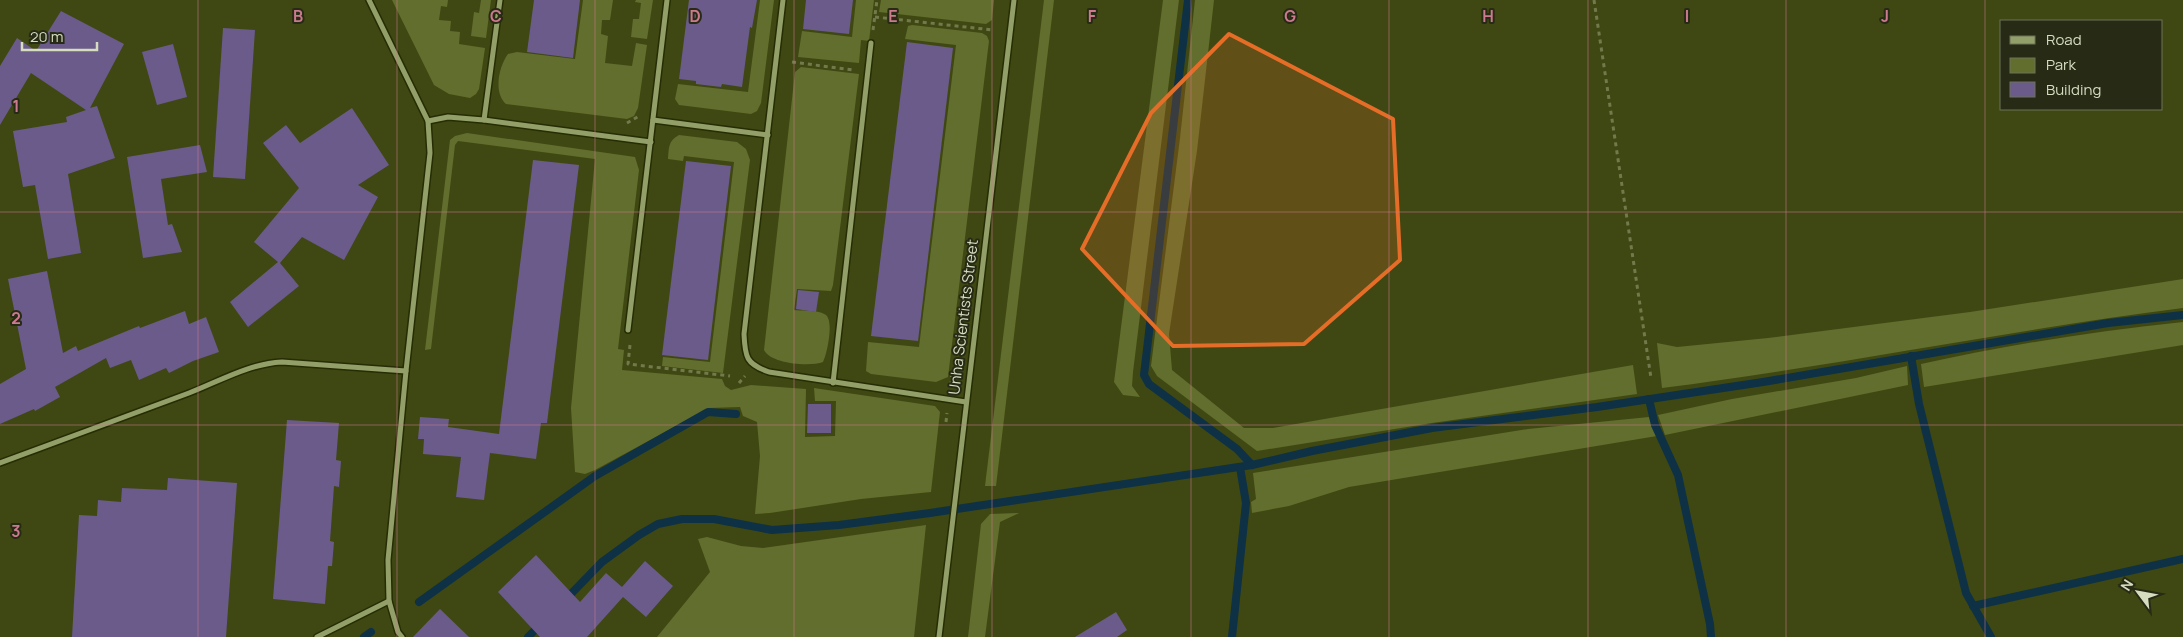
<svg xmlns="http://www.w3.org/2000/svg" width="2183" height="637" viewBox="0 0 2183 637" font-family="Manrope,sans-serif">
	<style>
		.green { fill: #626e2d }
		.lines { fill: none; stroke-linecap: round; stroke-linejoin: round }
		.stream { stroke: #0e3145; stroke-width: 8 }
		.building { fill: #6a5b8a }
		.minor-casing { stroke: #262d04; stroke-width: 8 }
		.path { stroke: #727a4d; stroke-width: 3; stroke-dasharray: 4 4; stroke-linecap: butt }
		.minor { stroke: #939f69; stroke-width: 5 }
		.marked { fill: #e56d27; fill-opacity: 0.2; stroke: #e56d27; stroke-width: 4; stroke-linejoin: round }
		.grid { fill: none; stroke: #cc7a8e; stroke-width: 1; stroke-opacity: 0.55 }
		.labels { text-anchor: middle; dominant-baseline: central; stroke-width: 4; stroke-linejoin: round; paint-order: stroke }
		.street-label { font-size: 15px; fill: #d5dcc0; stroke: #272b15 }
		.grid-label { font-size: 16px; text-anchor: middle; font-weight: bold; fill: #cc7a8e; stroke: #272b15; stroke-width: 4; stroke-linejoin: round; paint-order: stroke }
	</style>
	<rect width="100%" height="100%" fill="#3f4812"/>
	<g class="green">
		<path d="M 392,0 L 448,0 L 447,7 L 441,6 L 439,20 L 451,21 L 450,31 L 460,32 L 459,44 L 485,48 L 479,89 L 476,94 L 470,98 L 449,94 L 434,85 Z"/>
		<path d="M 481,0 L 491,0 L 486,38 L 471,36 L 474,12 L 479,13 Z"/>
		<path d="M 583,0 L 613,0 L 610,20 L 602,20 L 601,34 L 608,36 L 605,63 L 632,66 L 636,43 L 647,45 L 638,108 L 634,116 L 627,119 L 506,104 C 493,93 499,66 508,54 L 517,52 L 575,59 Z"/>
		<path d="M 636,0 L 653,0 L 647,39 L 631,37 L 633,19 L 639,19 L 641,3 L 635,2 Z"/>
		<path d="M 760,0 L 774,0 L 761,103 L 757,111 L 751,114 L 679,105 L 675,99 L 678,84 L 748,92 Z"/>
		<path d="M 856,0 L 874,0 L 869,41 L 861,40 L 859,63 L 798,57 L 802,31 L 852,37 Z"/>
		<path d="M 881,0 L 994,0 L 992,20 L 986,24 L 879,12 Z"/>
		<path d="M 1044,0 L 1054,0 L 996,486 L 985,486 Z"/>
		<path d="M 1163,0 L 1179,0 L 1133,372 L 1132,386 L 1140,397 L 1123,395 L 1114,382 Z"/>
		<path d="M 1195,0 L 1214,0 L 1197,151 L 1169,334 L 1172,370 L 1244,428 L 1273,428 L 1633,365 L 1637,394 L 1432,423 L 1257,451 L 1157,376 L 1151,366 L 1180,138 Z"/>
		<path d="M 912,25 L 982,33 L 987,36 L 989,41 L 948,377 L 936,382 L 871,374 L 866,371 L 868,342 L 919,347 L 956,45 L 905,39 L 908,26 Z"/>
		<path d="M 801,67 L 859,74 L 833,285 L 831,291 L 797,289 L 794,310 C 802,311 820,310 826,315 C 834,322 827,354 823,362 C 810,367 771,364 764,350 L 795,72 Z"/>
		<path d="M 467,133 L 635,157 L 639,170 L 618,349 L 624,350 L 622,370 L 722,379 L 725,386 L 731,390 L 751,385 L 806,389 L 805,437 L 835,436 L 836,401 L 815,401 L 814,388 L 935,406 L 940,412 L 931,492 L 861,499 L 770,513 L 755,514 L 760,456 L 757,422 L 743,416 L 740,407 L 709,408 L 595,470 L 585,474 L 575,472 L 571,408 L 595,159 L 458,141 L 455,145 L 431,349 L 425,350 L 450,140 L 455,136 Z"/>
		<path d="M 679,135 L 737,142 L 746,149 L 750,160 L 723,373 L 662,366 L 663,357 L 710,362 L 734,162 L 684,156 L 683,161 L 668,159 C 669,148 668,141 679,135 Z"/>
		<path d="M 2183,279 L 2183,308 C 2009,330 1836,366 1662,388 L 1657,343 L 1677,347 L 1768,338 L 1970,312 Z"/>
		<path d="M 2183,322 L 2183,345 L 1924,387 L 1921,364 C 2007,345 2095,331 2183,322 Z"/>
		<path d="M 1907,366 L 1908,385 L 1665,435 L 1658,415 L 1732,399 L 1856,378 Z"/>
		<path d="M 1649,417 L 1657,436 L 1349,487 L 1289,506 L 1252,513 L 1251,502 L 1256,499 L 1253,473 L 1528,429 Z"/>
		<path d="M 1019,513 L 1000,522 L 985,637 L 968,637 L 981,524 L 990,514 Z"/>
		<path d="M 926,525 L 914,637 L 657,637 L 710,572 L 698,539 L 707,537 L 741,546 L 763,548 Z"/>
	</g>
	<g class="lines">
		<g class="stream">
			<path d="M 1188,0 L 1144,375 L 1149,384 L 1237,449 L 1252,465"/>
			<path d="M 1911,356 L 1919,404 L 1966,593 L 1991,637"/>
			<path d="M 1649,399 L 1655,425 L 1678,475 L 1710,624 L 1711,637"/>
			<path d="M 566,599 L 602,562 L 639,535 L 658,524 L 682,519 L 714,519 L 772,530 L 839,525 L 930,513 L 1252,465 L 1312,451 L 1432,428 L 1597,407 L 1763,382 L 2108,323 L 2183,315"/>
			<path d="M 419,602 L 595,476 L 708,412 L 736,414"/>
			<path d="M 1973,606 L 2183,559"/>
			<path d="M 364,637 L 371,632"/>
			<path d="M 528,637 L 540,625"/>
			<path d="M 1232,637 L 1246,503 L 1240,467"/>
		</g>
	</g>
	<g class="building">
		<path d="M 534,0 L 580,0 L 573,58 L 527,52 Z"/>
		<path d="M 689,0 L 757,0 L 752,28 L 750,27 L 742,87 L 722,84 L 721,87 L 696,84 L 696,81 L 679,79 Z"/>
		<path d="M 806,0 L 853,0 L 849,34 L 803,29 Z"/>
		<path d="M 61,11 L 124,44 L 90,108 L 97,106 L 115,158 L 68,174 L 81,253 L 48,259 L 35,185 L 23,187 L 13,131 L 67,122 L 66,117 L 86,110 L 31,73 L 0,125 L 0,66 L 17,38 L 36,51 Z"/>
		<path d="M 223,28 L 255,30 L 245,179 L 213,177 Z"/>
		<path d="M 907,42 L 953,48 L 918,341 L 871,336 Z"/>
		<path d="M 173,44 L 187,97 L 157,105 L 142,52 Z"/>
		<path d="M 352,108 L 389,165 L 358,185 L 378,197 L 344,260 L 302,237 L 280,263 L 299,286 L 248,327 L 230,302 L 278,262 L 254,242 L 299,188 L 263,143 L 286,125 L 300,143 Z"/>
		<path d="M 200,145 L 207,172 L 161,179 L 168,225 L 172,224 L 182,252 L 143,258 L 127,157 Z"/>
		<path d="M 533,160 L 579,165 L 547,423 L 541,423 L 536,459 L 490,453 L 484,500 L 456,497 L 461,457 L 423,454 L 424,439 L 418,439 L 420,417 L 449,419 L 448,427 L 499,434 Z"/>
		<path d="M 686,161 L 731,166 L 708,360 L 662,355 Z"/>
		<path d="M 47,271 L 63,353 L 76,346 L 78,351 L 139,326 L 140,328 L 185,311 L 189,324 L 206,317 L 219,352 L 193,361 L 169,373 L 166,368 L 139,380 L 131,360 L 110,368 L 106,358 L 55,387 L 60,397 L 35,411 L 34,409 L 0,424 L 0,384 L 26,369 L 8,279 Z"/>
		<path d="M 798,290 L 819,292 L 816,312 L 796,309 Z"/>
		<path d="M 808,404 L 831,404 L 831,433 L 807,433 Z"/>
		<path d="M 287,420 L 339,423 L 336,460 L 341,461 L 339,487 L 334,486 L 330,541 L 334,542 L 332,566 L 328,566 L 325,604 L 273,599 Z"/>
		<path d="M 168,478 L 237,483 L 226,637 L 72,637 L 79,515 L 97,516 L 98,500 L 121,502 L 122,488 L 167,490 Z"/>
		<path d="M 536,555 L 580,602 L 606,573 L 622,587 L 645,561 L 673,586 L 646,617 L 623,597 L 587,637 L 540,637 L 498,592 Z"/>
		<path d="M 440,609 L 469,637 L 413,637 Z"/>
		<path d="M 1116,612 L 1127,630 L 1117,637 L 1075,637 Z"/>
	</g>
	<g class="lines">
		<defs>
			<g id="minor">
				<path d="M 369,0 L 428,121 L 430,153 L 406,371 L 388,560 L 389,601 L 398,632 L 402,637"/>
				<path d="M 783,0 L 744,334 C 745,357 746,364 769,372 L 966,402"/>
				<path d="M 484,120 L 500,0"/>
				<path d="M 653,120 L 768,135"/>
				<path d="M 428,121 L 448,117 L 484,120 L 651,142"/>
				<path d="M 628,330 L 667,0"/>
				<path d="M 833,383 L 871,43"/>
				<path d="M 0,463 C 63,440 126,416 189,393 C 220,381 248,364 282,362 L 406,371"/>
				<path d="M 317,637 L 389,601"/>
				<path d="M 939,637 L 1014,0"/>
			</g>
		</defs>
		<use href="#minor" class="minor-casing"/>
		<g class="path">
			<path d="M 1594,0 L 1651,378"/>
			<path d="M 875,17 L 993,30"/>
			<path d="M 873,30 L 877,0"/>
			<path d="M 792,62 L 853,70"/>
			<path d="M 627,123 L 639,116"/>
			<path d="M 630,345 L 628,364 L 730,376"/>
			<path d="M 739,383 L 745,376"/>
			<path d="M 951,385 L 952,372"/>
			<path d="M 946,422 L 947,413"/>
		</g>
		<use href="#minor" class="minor"/>
	</g>
	<path class="marked" d="M 1229,34 L 1393,119 L 1400,260 L 1304,344 L 1173,346 L 1082,249 L 1151,113 Z"/>
	<path class="grid" d="M 198,0 L 198,637M 397,0 L 397,637M 595,0 L 595,637M 794,0 L 794,637M 992,0 L 992,637M 1191,0 L 1191,637M 1389,0 L 1389,637M 1588,0 L 1588,637M 1786,0 L 1786,637M 1985,0 L 1985,637M 0,212 L 2183,212M 0,425 L 2183,425"/>
	<g class="labels">
		<g class="street-label">
			<text transform="translate(963 317) rotate(-83)">Unha Scientists Street</text>
		</g>
	</g>
	<g class="grid-label">
		<text x="298" y="22">B</text>
		<text x="496" y="22">C</text>
		<text x="695" y="22">D</text>
		<text x="893" y="22">E</text>
		<text x="1092" y="22">F</text>
		<text x="1290" y="22">G</text>
		<text x="1488" y="22">H</text>
		<text x="1687" y="22">I</text>
		<text x="1885" y="22">J</text>
		<text x="16" y="112">1</text>
		<text x="16" y="324">2</text>
		<text x="16" y="537">3</text>
	</g>
	<rect x="2000" y="20" width="162" height="90" fill="#272b15" stroke="#6d7259"/>
	<rect x="2010" y="36" width="25" height="8" fill="#939f69" stroke="#6d7259"/>
	<text x="2046" y="45" font-size="15" fill="#d5dcc0">Road</text>
	<rect x="2010" y="58" width="25" height="15" fill="#626e2d" stroke="#6d7259"/>
	<text x="2046" y="70" font-size="15" fill="#d5dcc0">Park</text>
	<rect x="2010" y="82" width="25" height="15" fill="#6a5b8a" stroke="#6d7259"/>
	<text x="2046" y="95" font-size="15" fill="#d5dcc0">Building</text>
	<g transform="translate(2138 592) rotate(302)" stroke="#272b15" stroke-width="4" paint-order="stroke">
	<path d="M0-4L9 19L0 12L-9 19Z" fill="#d5dcc0"/>
	<text y="-8" font-size="14" font-weight="bold" text-anchor="middle" fill="#d5dcc0">N</text>
	</g>
	<path d="M22 42v8h75v-8" fill="none" stroke="#d5dcc0" stroke-width="2.5"/>
	<text x="30" y="42" font-size="15" fill="#d5dcc0" stroke="#272b15" stroke-width="4" paint-order="stroke">20 m</text>
</svg>
